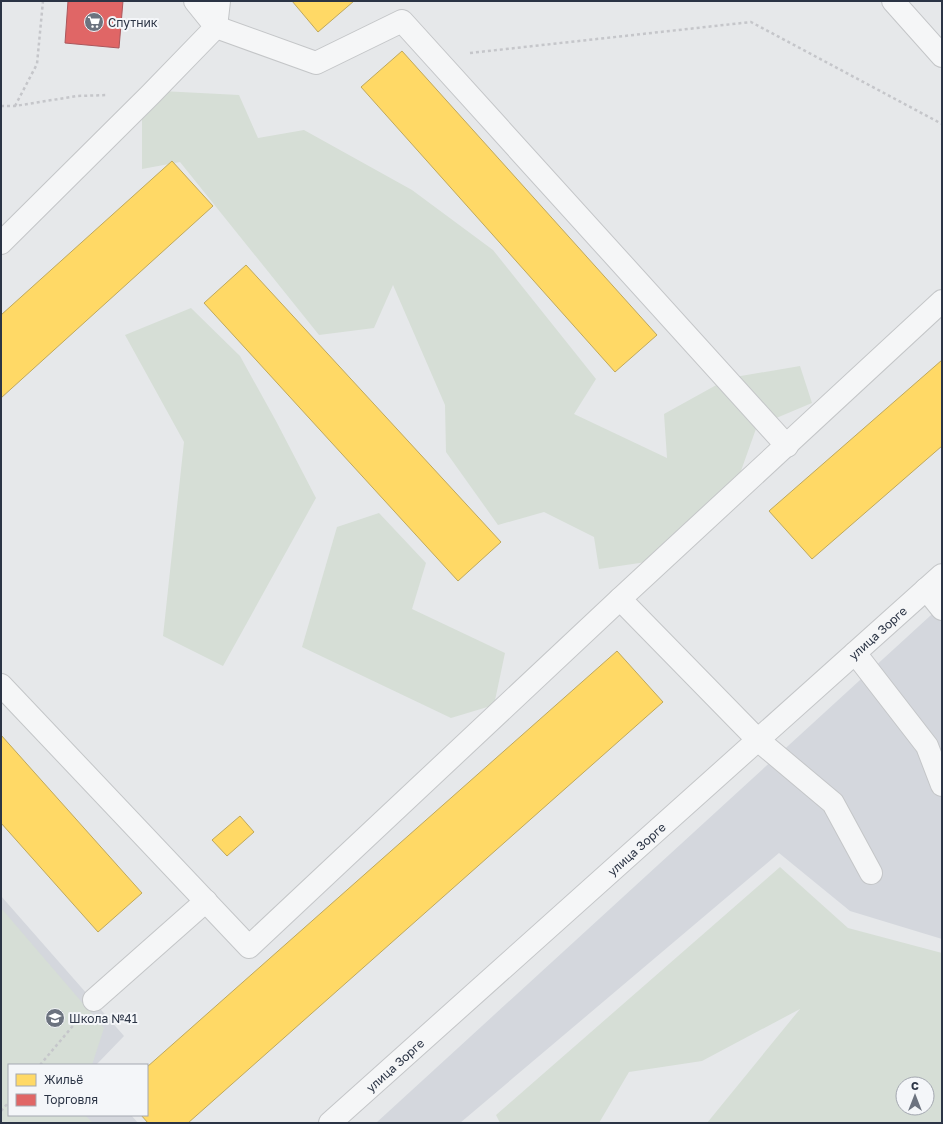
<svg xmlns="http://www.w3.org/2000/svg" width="943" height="1124" viewBox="0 0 943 1124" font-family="'Golos Text',sans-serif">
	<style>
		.built { fill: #d4d7dd }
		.green { fill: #d6ded6; fill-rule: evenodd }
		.homes { fill: #ffd966; stroke: #bfa85c }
		.shops { fill: #e06666; stroke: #aa575c }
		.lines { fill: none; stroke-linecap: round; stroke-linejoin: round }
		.minor-casing { stroke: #c4c6c8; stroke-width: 24 }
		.path { stroke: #c5c6ca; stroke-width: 2.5; stroke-dasharray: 3 3; stroke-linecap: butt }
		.minor { stroke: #f5f6f7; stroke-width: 22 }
		.labels { text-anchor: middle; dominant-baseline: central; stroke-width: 4; stroke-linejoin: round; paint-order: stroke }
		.poi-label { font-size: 12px; fill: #2b3445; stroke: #f4f6f9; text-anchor: start }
		.street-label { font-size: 12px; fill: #2b3445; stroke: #f4f6f9 }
	</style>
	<rect width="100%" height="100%" fill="#e6e8ea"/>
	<g class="built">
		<path d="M 942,605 L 942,939 L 850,911 L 779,853 L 460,1123 L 376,1123 Z"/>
		<path d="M 1,896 L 124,1036 L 96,1065 L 9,1065 L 9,1115 L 131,1115 L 138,1123 L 1,1123 Z"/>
	</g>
	<g class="green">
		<path d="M 142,90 L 239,95 L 258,138 L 304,130 L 412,190 L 493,250 L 596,379 L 574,414 L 667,458 L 664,414 L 729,378 L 800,366 L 812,403 L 757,426 L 737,482 L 653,561 L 599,569 L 594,537 L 544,512 L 498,525 L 446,452 L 445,405 L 393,285 L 374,328 L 319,335 L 180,162 L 142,169 Z"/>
		<path d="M 191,308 L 240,356 L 276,421 L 316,498 L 223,666 L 163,636 L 184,442 L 125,335 Z"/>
		<path d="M 379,513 L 426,563 L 412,609 L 505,653 L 494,705 L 451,718 L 302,647 L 337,527 Z"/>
		<path d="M 780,867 L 848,928 L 942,953 L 942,1123 L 707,1123 L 800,1009 L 702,1061 L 629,1072 L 599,1123 L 500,1123 L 496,1115 ZM 903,1084 L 927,1084 L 927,1108 L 903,1108 Z"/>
		<path d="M 1,908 L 104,1028 L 92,1065 L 9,1065 L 9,1115 L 85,1115 L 93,1123 L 1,1123 Z"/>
	</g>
	<g class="homes">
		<path d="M 292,1 L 354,1 L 318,32 Z"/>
		<path d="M 402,51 L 657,335 L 615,372 L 361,87 Z"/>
		<path d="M 172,161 L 213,206 L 1,398 L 1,315 Z"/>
		<path d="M 246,265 L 501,542 L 458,581 L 204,303 Z"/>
		<path d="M 942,360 L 942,446 L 812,559 L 769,511 Z"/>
		<path d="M 617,651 L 663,702 L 188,1123 L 148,1123 L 141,1115 L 147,1115 L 147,1067 Z"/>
		<path d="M 1,735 L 142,893 L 98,932 L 1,823 Z"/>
		<path d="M 240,816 L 254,832 L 227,856 L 212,840 Z"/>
	</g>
	<path class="shops" d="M 68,1 L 123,1 L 119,48 L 65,43 Z"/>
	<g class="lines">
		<defs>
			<g id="minor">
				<path d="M 195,1 L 216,27"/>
				<path d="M 893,1 L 942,56"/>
				<path d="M 216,27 L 219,1"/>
				<path d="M 1,243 L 150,95 L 216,27 L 316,63 L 402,21 L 787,446"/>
				<path d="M 926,589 L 942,609"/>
				<path d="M 620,599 L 758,740 L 833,803 L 871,873"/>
				<path d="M 855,653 L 927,746 L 942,785"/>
				<path d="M 1,685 L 249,947 L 620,599 L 942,301"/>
				<path d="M 94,1000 L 206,901"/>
				<path id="s1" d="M 330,1123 L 942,575"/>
			</g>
		</defs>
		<use href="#minor" class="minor-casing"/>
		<g class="path">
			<path d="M 470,53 L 751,22 L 942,124"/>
			<path d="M 1,106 L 15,106 L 77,96 L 108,95"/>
			<path d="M 15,106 L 37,64 L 43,1"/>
			<path d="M 40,1065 L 77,1021"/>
			<path d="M 1,1111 L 9,1102"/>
		</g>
		<use href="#minor" class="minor"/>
	</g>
	<defs>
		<symbol id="supermarket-disc" viewBox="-11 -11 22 22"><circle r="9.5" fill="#6c737f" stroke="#f4f6f9"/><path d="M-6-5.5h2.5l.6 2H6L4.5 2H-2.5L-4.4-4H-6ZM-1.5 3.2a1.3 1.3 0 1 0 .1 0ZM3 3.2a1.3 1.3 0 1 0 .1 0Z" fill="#fff"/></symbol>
		<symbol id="school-disc" viewBox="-11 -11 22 22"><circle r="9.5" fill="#6c737f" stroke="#f4f6f9"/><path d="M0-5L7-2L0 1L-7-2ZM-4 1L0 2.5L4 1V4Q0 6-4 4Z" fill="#fff"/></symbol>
	</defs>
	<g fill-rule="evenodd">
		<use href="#supermarket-disc" x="83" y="11" width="22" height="22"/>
		<use href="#school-disc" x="44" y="1007" width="22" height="22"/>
	</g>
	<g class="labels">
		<g class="poi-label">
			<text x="108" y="22">Спутник</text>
			<text x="69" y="1018">Школа №41</text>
		</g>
		<g class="street-label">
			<text stroke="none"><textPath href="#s1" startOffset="735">улица Зорге</textPath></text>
			<text stroke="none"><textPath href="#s1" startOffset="411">улица Зорге</textPath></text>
			<text stroke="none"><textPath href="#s1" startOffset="87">улица Зорге</textPath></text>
		</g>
	</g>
	<rect width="943" height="1124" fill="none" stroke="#2b3445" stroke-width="4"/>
	<rect x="8" y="1064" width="140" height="52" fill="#f4f6f9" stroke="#a4a8b1"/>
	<rect x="16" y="1074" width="20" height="12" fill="#ffd966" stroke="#a4a8b1"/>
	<text x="44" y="1084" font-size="12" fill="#2b3445">Жильё</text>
	<rect x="16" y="1094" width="20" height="12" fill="#e06666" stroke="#a4a8b1"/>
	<text x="44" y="1104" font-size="12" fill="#2b3445">Торговля</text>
	<g transform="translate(915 1096)"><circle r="19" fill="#f4f6f9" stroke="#a4a8b1"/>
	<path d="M0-3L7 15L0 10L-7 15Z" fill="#6c737f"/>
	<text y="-6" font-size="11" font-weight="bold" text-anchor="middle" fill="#2b3445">С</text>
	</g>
</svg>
